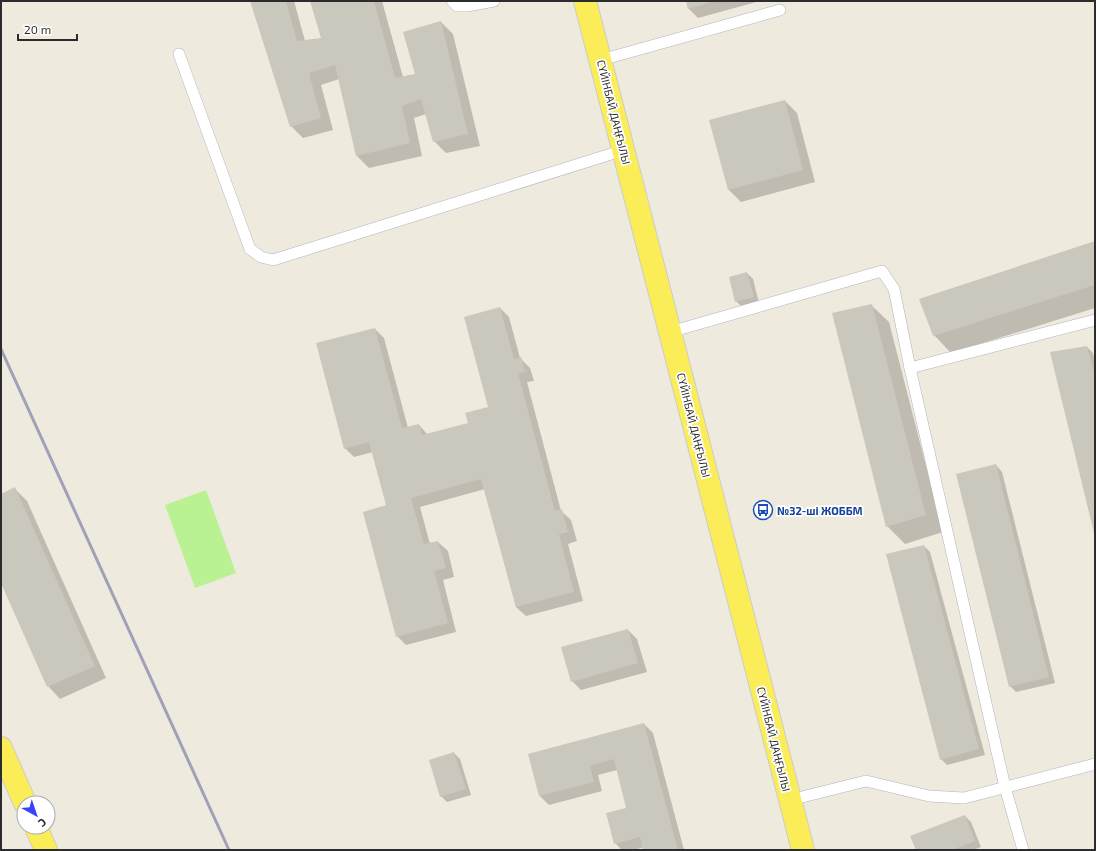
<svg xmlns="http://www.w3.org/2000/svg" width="1096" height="851" viewBox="0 0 1096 851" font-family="'Exo 2',sans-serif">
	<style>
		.pitch { fill: #baf192 }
		.shadow { fill: #0003 }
		.building { fill: #cac7bd }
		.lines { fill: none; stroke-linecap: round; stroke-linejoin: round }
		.service-casing { stroke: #b2b2c1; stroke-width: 12 }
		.primary-casing { stroke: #ccc; stroke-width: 24 }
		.service { stroke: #fff; stroke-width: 11 }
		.primary { stroke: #faed57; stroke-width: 22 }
		.rail { stroke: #a0a0b8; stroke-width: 3 }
		.labels { text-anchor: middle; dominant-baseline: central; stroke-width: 3.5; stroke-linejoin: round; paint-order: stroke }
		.street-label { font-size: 11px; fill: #2c2c2c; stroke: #fff }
		.transit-label { font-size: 11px; font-weight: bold; fill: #164399; stroke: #fff; text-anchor: start }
	</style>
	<rect width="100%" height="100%" fill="#efeade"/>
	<path class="pitch" d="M 206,490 L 236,573 L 195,588 L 165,505 Z"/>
	<g class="shadow">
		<path d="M 251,1 L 294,1 L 305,41 L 322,39 L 311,1 L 382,1 L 403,77 L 416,74 L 441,22 L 453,34 L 480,146 L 446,153 L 434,141 L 426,114 L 414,118 L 422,156 L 369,168 L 357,156 L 339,79 L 321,85 L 333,130 L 303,138 L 291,126 Z"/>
		<path d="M 687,1 L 760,1 L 698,18 L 688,8 Z"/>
		<path d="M 785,101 L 797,113 L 815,182 L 741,202 L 728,189 Z"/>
		<path d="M 1095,242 L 1095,308 L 951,353 L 934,335 Z"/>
		<path d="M 747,273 L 753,279 L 759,303 L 742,307 L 736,301 Z"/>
		<path d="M 871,305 L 889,322 L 943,532 L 905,544 L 887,526 Z"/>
		<path d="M 500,308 L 509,317 L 520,358 L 530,368 L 534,381 L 527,382 L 561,511 L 571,520 L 577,541 L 568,544 L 583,601 L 526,616 L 516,607 L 485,489 L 420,507 L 430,544 L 438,542 L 448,551 L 454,577 L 443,580 L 456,632 L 406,645 L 397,636 L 387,506 L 373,452 L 354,457 L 345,448 L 375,329 L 384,338 L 408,428 L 419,425 L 428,435 L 469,424 L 489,407 Z"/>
		<path d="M 1087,347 L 1093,353 L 1095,361 L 1095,531 L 1052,353 Z"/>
		<path d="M 996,465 L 1002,472 L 1055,683 L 1016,692 L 1010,686 Z"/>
		<path d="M 15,489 L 27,501 L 106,678 L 60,699 L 48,686 L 1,581 L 1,495 Z"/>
		<path d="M 924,546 L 930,552 L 985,755 L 947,765 L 941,759 Z"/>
		<path d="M 628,630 L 637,639 L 647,672 L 581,690 L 572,681 Z"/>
		<path d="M 644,724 L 653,733 L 684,850 L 644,850 L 644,847 L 634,850 L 622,850 L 615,843 L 628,809 L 617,770 L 598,775 L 602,791 L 549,805 L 540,796 L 529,755 Z"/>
		<path d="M 454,753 L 460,759 L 471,795 L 447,802 L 441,796 Z"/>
		<path d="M 965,816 L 971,822 L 981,847 L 973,850 L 917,850 Z"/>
	</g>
	<g class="building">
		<path d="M 250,1 L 286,1 L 297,41 L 321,38 L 310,1 L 374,1 L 395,78 L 415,74 L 403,32 L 441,21 L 468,134 L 433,142 L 421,99 L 402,106 L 410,143 L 356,156 L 335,65 L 309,73 L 321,118 L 290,127 Z"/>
		<path d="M 686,1 L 715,1 L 688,9 Z"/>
		<path d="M 785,100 L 803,170 L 728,190 L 709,120 Z"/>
		<path d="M 1095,241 L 1095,285 L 933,336 L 919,299 Z"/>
		<path d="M 747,272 L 754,297 L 735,302 L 729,277 Z"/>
		<path d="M 872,304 L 926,515 L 886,527 L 832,313 Z"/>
		<path d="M 500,307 L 514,359 L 521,357 L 525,372 L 518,373 L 555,511 L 562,509 L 568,532 L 559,534 L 574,592 L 516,607 L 481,479 L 411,498 L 424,544 L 438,541 L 446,568 L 434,571 L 448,623 L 396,637 L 363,512 L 386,505 L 369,442 L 344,449 L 316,343 L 375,328 L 402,428 L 419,424 L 422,435 L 468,423 L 465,413 L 488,407 L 464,317 Z"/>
		<path d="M 1087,346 L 1095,376 L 1094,533 L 1050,352 Z"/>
		<path d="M 996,464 L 1049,677 L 1009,687 L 956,474 Z"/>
		<path d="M 15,487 L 95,666 L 47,687 L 1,583 L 1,494 Z"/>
		<path d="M 924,545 L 979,749 L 940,760 L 886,554 Z"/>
		<path d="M 628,629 L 638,663 L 571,682 L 561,647 Z"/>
		<path d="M 644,723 L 678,850 L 643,850 L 640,837 L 614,844 L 606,813 L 626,808 L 614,759 L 590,766 L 594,782 L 539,796 L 528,754 Z"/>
		<path d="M 454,752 L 466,789 L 440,797 L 429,760 Z"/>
		<path d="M 965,815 L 975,841 L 952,850 L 916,850 L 910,836 Z"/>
	</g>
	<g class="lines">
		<defs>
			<g id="service">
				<path d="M 452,1 L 457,6 L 467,6 L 494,1"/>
				<path d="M 179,54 L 250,249 L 261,257 L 273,260 L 624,150"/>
				<path d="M 601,60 L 780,10"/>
				<path d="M 670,332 L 882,271 L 894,289 L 910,368 L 1005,787 L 1023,850"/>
				<path d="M 910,368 L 1095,320"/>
				<path d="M 790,800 L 866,781 L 929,796 L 964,798 L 1095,764"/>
			</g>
			<g id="primary">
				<path d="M 585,1 L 803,850"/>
				<path d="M 1,748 L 25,803"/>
				<path d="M 36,827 L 46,850"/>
			</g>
		</defs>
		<use href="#service" class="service-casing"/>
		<use href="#primary" class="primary-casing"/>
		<use href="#service" class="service"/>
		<use href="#primary" class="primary"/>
		<path class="rail" d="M 1,349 L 229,850"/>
	</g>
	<defs>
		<symbol id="bus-ring" viewBox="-11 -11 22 22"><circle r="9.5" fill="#fff" stroke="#1a4fb4" stroke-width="1.5"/><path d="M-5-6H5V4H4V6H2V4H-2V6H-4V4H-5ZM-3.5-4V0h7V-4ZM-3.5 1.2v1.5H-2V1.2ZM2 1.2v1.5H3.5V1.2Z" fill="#1a4fb4"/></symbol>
	</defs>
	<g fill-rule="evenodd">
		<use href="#bus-ring" x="752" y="499" width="22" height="22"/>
	</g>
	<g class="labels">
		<g class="street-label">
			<text transform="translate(614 112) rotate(76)">СҮЙІНБАЙ ДАҢҒЫЛЫ</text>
			<text transform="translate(694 425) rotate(76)">СҮЙІНБАЙ ДАҢҒЫЛЫ</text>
			<text transform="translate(774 739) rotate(76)">СҮЙІНБАЙ ДАҢҒЫЛЫ</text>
		</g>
		<g class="transit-label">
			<text x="777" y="510">№32-ші ЖОББМ</text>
		</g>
	</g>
	<rect width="1096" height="851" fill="none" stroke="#2c2c2c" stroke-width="4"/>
	<g transform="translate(36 815) rotate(140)"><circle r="19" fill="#ffffff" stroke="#ababab"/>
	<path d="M0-3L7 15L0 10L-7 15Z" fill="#3b42ff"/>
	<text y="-6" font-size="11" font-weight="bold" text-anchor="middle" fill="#2c2c2c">С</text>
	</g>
	<path d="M18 34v6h59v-6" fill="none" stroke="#2c2c2c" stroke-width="2"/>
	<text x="24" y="34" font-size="12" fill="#2c2c2c" stroke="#ffffff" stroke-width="3" paint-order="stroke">20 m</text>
</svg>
